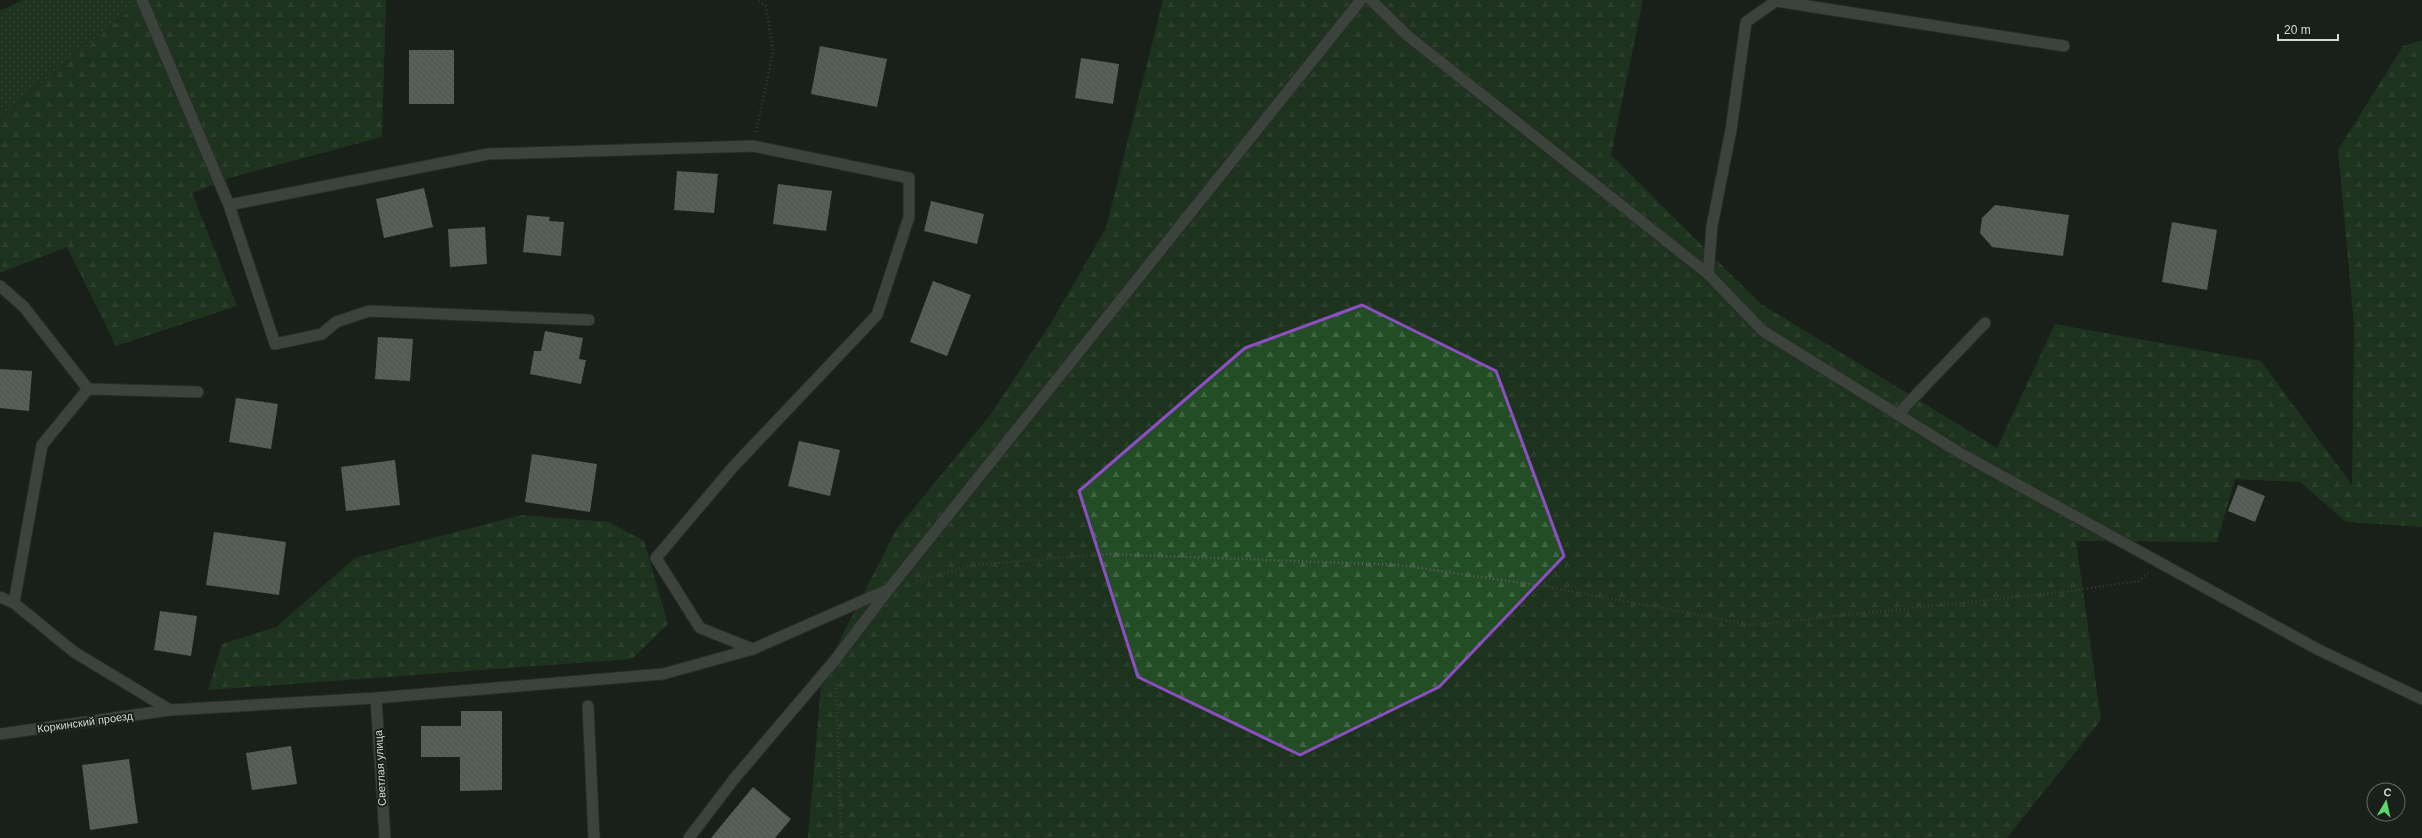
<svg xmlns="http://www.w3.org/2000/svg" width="2422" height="838" viewBox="0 0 2422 838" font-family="Arial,sans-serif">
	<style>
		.grass { fill: url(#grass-dots) }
		.forest { fill: url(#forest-firs) }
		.building { fill: url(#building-back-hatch) }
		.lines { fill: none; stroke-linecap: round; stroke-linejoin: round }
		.service-casing { stroke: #373b37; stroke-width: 13 }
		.minor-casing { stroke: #373b37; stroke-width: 13 }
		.tertiary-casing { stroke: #373b37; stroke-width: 13 }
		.path { stroke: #5e635e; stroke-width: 2.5; stroke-dasharray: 1 3; stroke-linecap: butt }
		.service { stroke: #666d66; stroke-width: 11 }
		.minor { stroke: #666d66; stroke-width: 11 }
		.tertiary { stroke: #666d66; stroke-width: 11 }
		.marked { fill: none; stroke: #8d4ec3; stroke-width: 3; stroke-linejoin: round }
		.labels { text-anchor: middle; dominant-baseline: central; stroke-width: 4; stroke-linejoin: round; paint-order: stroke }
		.street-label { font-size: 11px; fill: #d4d8d4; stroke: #191f19 }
	</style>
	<defs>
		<pattern id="grass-dots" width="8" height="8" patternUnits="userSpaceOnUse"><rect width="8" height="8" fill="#224d25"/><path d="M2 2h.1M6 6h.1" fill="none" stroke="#416644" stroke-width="1.8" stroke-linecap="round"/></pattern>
		<pattern id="forest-firs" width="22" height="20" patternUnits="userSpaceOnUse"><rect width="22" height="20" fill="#224d25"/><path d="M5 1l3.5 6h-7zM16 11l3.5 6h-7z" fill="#416644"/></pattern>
		<pattern id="building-back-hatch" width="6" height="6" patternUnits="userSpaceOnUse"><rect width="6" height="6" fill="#a4aca4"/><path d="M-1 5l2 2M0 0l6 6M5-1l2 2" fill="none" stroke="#8b918b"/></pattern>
	</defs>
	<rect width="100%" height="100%" fill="#191f19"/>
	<path class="grass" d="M 23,0 L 143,0 L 0,117 L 0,11 Z"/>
	<g class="forest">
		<path d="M 143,0 L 386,0 L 382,137 L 233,177 L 192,193 L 237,306 L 116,346 L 67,247 L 0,273 L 0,117 Z"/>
		<path d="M 1163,0 L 1643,0 L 1611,155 L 1761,304 L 1997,448 L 2055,324 L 2261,361 L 2352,485 L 2354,325 L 2338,150 L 2403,46 L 2422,40 L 2422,527 L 2346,522 L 2300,482 L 2235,479 L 2217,542 L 2076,541 L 2101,720 L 2007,838 L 808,838 L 822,675 L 896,530 L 991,414 L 1051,323 L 1106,228 Z"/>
		<path d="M 522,515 L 609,522 L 644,541 L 668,624 L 632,659 L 208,690 L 222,644 L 276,627 L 355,558 Z"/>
	</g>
	<g class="building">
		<path d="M 820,46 L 887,59 L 877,107 L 811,94 Z"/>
		<rect x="409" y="50" width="45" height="54"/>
		<path d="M 1081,58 L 1119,64 L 1113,104 L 1075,98 Z"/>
		<path d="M 677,171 L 718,174 L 714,213 L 674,210 Z"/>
		<path d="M 778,184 L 832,191 L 826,231 L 773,224 Z"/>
		<path d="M 424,188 L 433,227 L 384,238 L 376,199 Z"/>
		<path d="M 931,201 L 984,214 L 977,244 L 924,231 Z"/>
		<path d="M 1995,205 L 2069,215 L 2063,256 L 1992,247 L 1980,233 L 1982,218 Z"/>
		<path d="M 527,215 L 550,217 L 549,221 L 564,222 L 561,256 L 523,252 Z"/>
		<path d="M 2172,222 L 2217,230 L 2207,290 L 2162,282 Z"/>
		<path d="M 485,227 L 487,264 L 450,267 L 448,229 Z"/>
		<path d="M 933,281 L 971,295 L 947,356 L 910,342 Z"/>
		<path d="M 545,331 L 583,338 L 579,359 L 586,360 L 581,384 L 530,374 L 534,351 L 541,351 Z"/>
		<path d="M 378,337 L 413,339 L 410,381 L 375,379 Z"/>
		<path d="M 0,369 L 32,371 L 29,411 L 0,408 Z"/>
		<path d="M 236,398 L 278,404 L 271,449 L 229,442 Z"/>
		<path d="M 799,441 L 840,450 L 830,496 L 788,486 Z"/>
		<path d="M 532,454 L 597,464 L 590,512 L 525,502 Z"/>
		<path d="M 395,460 L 400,505 L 346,511 L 341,467 Z"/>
		<path d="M 2238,485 L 2265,496 L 2255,522 L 2228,511 Z"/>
		<path d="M 214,532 L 286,542 L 279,595 L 206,585 Z"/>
		<path d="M 160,611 L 197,616 L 191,656 L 154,650 Z"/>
		<path d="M 461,711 L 502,711 L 502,790 L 460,791 L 460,757 L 421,757 L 421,726 L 461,726 Z"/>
		<path d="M 291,746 L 297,784 L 252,790 L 246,753 Z"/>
		<path d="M 129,759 L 138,823 L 90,830 L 82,765 Z"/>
		<path d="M 753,787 L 791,819 L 775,838 L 711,838 Z"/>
	</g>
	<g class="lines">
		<defs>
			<g id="service">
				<path d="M 229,205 L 275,344 L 322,334 L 336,322 L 369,311 L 589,320"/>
				<path d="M 1708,274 L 1712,226 L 1731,130 L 1746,22 L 1776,1 L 2064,46"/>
				<path d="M 0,286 L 24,307 L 88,389"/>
				<path d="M 1898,414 L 1985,323"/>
				<path d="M 14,603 L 42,445 L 88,389 L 198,392"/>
				<path d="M 588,706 L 594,838"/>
				<path d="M 689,838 L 734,779"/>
			</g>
			<g id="minor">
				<path d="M 142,0 L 229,205 L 488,154 L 753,146 L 909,178 L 909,217 L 877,315 L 733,467 L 656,558 L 700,628 L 753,649"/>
				<path d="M 0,597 L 14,603 L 74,652 L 170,710 L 376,698 L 663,674 L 753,649 L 887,590"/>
				<path d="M 376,698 L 385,838"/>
				<path d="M 0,734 L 170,710"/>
				<path d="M 734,779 L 835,660 L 889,589 L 1361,0"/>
			</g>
			<path id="tertiary" d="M 1371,0 L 1408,36 L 1708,274 L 1763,331 L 1960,453 L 2317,649 L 2422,699"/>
		</defs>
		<use href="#service" class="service-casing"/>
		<use href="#minor" class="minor-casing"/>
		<use href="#tertiary" class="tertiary-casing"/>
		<g class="path">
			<path d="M 756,132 L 773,52 L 766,6 L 757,0"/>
			<path d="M 917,581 L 971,565 L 1109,554 L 1399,565 L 1549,587 L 1752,625 L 2063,592 L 2139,581 L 2148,573"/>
			<path d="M 836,684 L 841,838"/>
		</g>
		<use href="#service" class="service"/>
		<use href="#minor" class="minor"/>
		<use href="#tertiary" class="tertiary"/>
	</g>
	<path d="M0 0H2422V838H0ZM 1362,305 L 1496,371 L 1564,556 L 1439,687 L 1300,755 L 1138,677 L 1079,491 L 1245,348 Z" fill="#191f19" fill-opacity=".55" fill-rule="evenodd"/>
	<path class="marked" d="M 1362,305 L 1496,371 L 1564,556 L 1439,687 L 1300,755 L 1138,677 L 1079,491 L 1245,348 Z"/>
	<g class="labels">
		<g class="street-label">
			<text transform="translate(85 722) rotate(-8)">Коркинский проезд</text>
			<text transform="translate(380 768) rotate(-93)">Светлая улица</text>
		</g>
	</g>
	<g transform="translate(2386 802) rotate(9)"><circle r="19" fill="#191f19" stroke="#646964"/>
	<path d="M0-3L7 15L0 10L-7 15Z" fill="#60d56b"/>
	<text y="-6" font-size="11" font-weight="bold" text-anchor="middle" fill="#d4d8d4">С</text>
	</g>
	<path d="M2278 34v6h60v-6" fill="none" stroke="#d4d8d4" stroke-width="2"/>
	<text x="2284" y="34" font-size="12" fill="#d4d8d4" stroke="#191f19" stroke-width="3" paint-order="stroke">20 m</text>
</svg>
